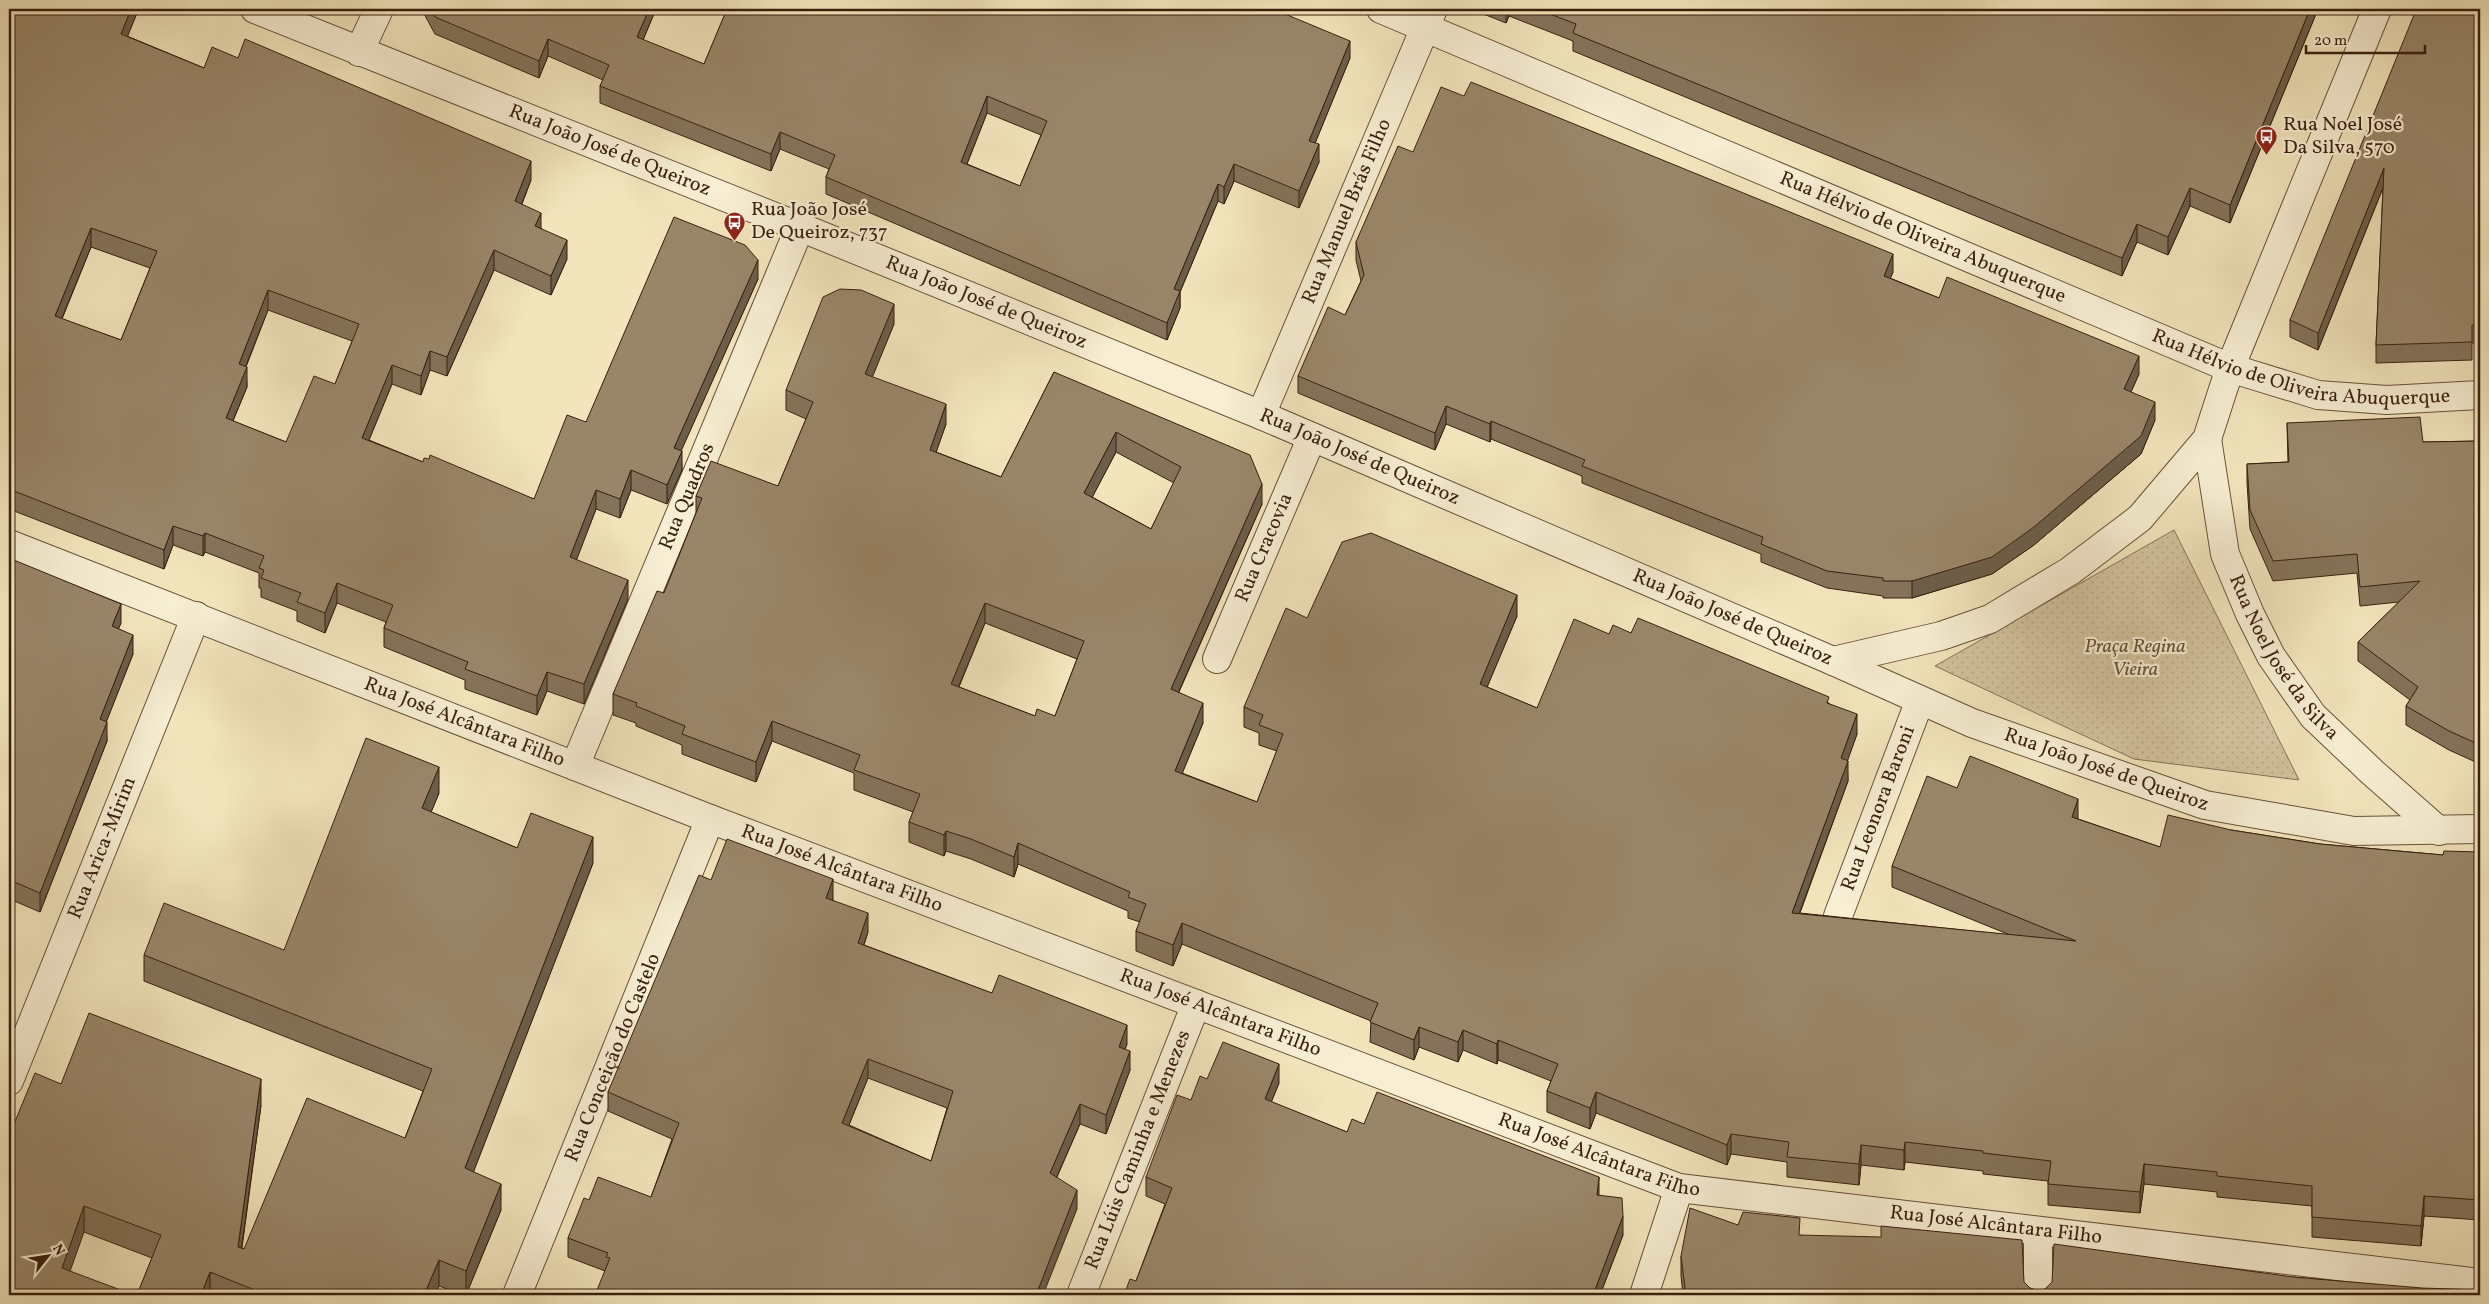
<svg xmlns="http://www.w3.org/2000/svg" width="2489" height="1304" viewBox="0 0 2489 1304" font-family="Vollkorn,serif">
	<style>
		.green { fill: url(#green-dots); stroke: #867157 }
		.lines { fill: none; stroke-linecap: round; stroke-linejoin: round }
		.minor-casing { stroke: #67503a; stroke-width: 30 }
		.minor { stroke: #f7eed3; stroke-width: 28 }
		.wall { fill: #84735a; stroke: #391f0f; fill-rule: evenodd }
		.shaded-wall { fill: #6b5e4a; stroke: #391f0f }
		.building { fill: #998669; stroke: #391f0f; fill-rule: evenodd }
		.labels { text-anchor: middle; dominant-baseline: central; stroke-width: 4.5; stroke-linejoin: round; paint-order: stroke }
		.poi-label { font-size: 20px; fill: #391f0f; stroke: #f7eed3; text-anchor: start }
		.street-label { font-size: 20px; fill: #391f0f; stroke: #f7eed3 }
		.park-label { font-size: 20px; font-style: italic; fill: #67503a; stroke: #f7eed3 }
	</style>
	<defs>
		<pattern id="green-dots" width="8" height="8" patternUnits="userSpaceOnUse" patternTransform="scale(1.25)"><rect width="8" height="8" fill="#d3c39f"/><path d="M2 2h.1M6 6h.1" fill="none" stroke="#b6a788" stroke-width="1.8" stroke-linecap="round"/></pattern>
	</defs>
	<rect width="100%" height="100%" fill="#f2e5bc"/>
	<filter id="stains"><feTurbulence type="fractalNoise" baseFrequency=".004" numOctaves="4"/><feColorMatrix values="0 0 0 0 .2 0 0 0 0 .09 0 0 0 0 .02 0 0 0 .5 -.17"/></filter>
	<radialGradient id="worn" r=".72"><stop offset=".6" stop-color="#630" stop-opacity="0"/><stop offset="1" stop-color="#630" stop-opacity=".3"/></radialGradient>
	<path class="green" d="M 2174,530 L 2299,780 L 2134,759 L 1935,666 Z"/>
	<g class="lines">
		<defs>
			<g id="minor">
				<path id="s1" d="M 255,9 L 800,227 L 1261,415 L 1833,661 L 1972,723 L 2205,805 L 2354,831 L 2480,829"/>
				<path id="s2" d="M 1381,9 L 2230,368 L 2318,395 L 2387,400 L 2480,395"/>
				<path d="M 359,52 L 379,9"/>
				<path id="s3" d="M 1261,415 L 1433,9"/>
				<path id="s4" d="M 2207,439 L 2225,554 L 2250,614 L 2271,656 L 2313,716 L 2372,772 L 2439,831"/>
				<path id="s5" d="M 9,544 L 710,819 L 1679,1188 L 2480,1283"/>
				<path id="s6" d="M 1217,659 L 1312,437"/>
				<path d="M 1833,661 L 1941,636 L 1990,619 L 2070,571 L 2140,518 L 2207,439 L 2230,368 L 2377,9"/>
				<path id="s7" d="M 575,766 L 800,227"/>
				<path id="s8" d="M 1838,916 L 1920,700"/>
				<path id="s9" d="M 9,1081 L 196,616"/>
				<path d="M 2038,1231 L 2038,1295"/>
				<path id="s10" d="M 517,1295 L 710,819"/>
				<path id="s11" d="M 1081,1295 L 1196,1004"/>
				<path d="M 1644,1295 L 1679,1188"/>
			</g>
		</defs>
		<use href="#minor" class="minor-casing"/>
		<use href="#minor" class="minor"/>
	</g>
	<g class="wall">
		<path d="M 9,9 L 137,9 L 137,13 L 127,36 L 204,68 L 531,180 L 522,204 L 541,228 L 567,259 L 551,295 L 494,270 L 447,376 L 430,370 L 421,395 L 392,384 L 369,440 L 423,462 L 534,499 L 586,422 L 758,279 L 681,450 L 682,470 L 667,504 L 631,490 L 620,518 L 596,509 L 576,560 L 628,599 L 584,704 L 547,691 L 537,715 L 465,689 L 465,680 L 384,647 L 384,628 L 386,622 L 337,603 L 325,633 L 297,621 L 297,611 L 261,597 L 261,588 L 259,588 L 259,573 L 205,552 L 203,556 L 173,545 L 164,569 L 9,509 ZM 91,247 L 150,268 L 121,340 L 62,319 ZM 268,310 L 352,341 L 335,384 L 286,442 L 233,421 L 247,387 L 246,367 Z"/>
		<path d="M 422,9 L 656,9 L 643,40 L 704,64 L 725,14 L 711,9 L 1273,9 L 1350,58 L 1315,143 L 1319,162 L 1299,208 L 1234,181 L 1224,204 L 1218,201 L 1180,292 L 1180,308 L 1167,340 L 826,194 L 826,177 L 829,169 L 780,149 L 771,171 L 600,103 L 600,86 L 603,80 L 548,56 L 539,78 L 435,34 L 422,10 ZM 987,113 L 1041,135 L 1020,186 L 967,164 Z"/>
		<path d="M 1471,9 L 2318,9 L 2230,223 L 2190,206 L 2168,255 L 2137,242 L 2122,276 L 1573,51 L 1573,41 L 1509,16 L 1506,23 Z"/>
		<path d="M 2480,9 L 2480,342 L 2472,343 L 2472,360 L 2376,363 L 2376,345 L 2383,188 L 2318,350 L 2290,337 L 2290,320 Z"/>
		<path d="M 1413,152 L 1893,272 L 1890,278 L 1939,298 L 2139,374 L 2131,392 L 2155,420 L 2141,454 L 2034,545 L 1992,574 L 1912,598 L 1883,598 L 1883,596 L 1827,588 L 1761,562 L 1761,554 L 1582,483 L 1582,476 L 1491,439 L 1490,442 L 1446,424 L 1435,450 L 1298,393 L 1298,376 L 1345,315 L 1361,281 L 1356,260 L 1356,242 Z"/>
		<path d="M 894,324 L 872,377 L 946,424 L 936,452 L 1001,477 L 1054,372 L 1262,504 L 1179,692 L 1203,723 L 1182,773 L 1257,802 L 1277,751 L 1259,745 L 1259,733 L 1244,727 L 1244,707 L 1307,618 L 1517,616 L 1487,687 L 1537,708 L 1609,634 L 1631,633 L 1829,703 L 1857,734 L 1847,761 L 1848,781 L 1800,913 L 2010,935 L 1892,887 L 1892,866 L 1957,788 L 2078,819 L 2160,847 L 2231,830 L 2320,844 L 2443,855 L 2480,852 L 2480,1220 L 2424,1216 L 2421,1246 L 2312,1237 L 2312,1206 L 2217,1197 L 2217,1192 L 2144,1184 L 2140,1213 L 2048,1205 L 2048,1181 L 1983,1174 L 1983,1171 L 1905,1162 L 1904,1170 L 1861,1165 L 1859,1185 L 1787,1177 L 1787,1162 L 1731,1154 L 1727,1165 L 1596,1113 L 1590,1129 L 1547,1112 L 1547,1091 L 1551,1081 L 1498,1060 L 1497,1064 L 1463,1050 L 1458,1062 L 1419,1047 L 1414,1060 L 1370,1042 L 1371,1021 L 1182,944 L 1173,966 L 1136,951 L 1136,931 L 1140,922 L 1128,918 L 1128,911 L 1018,864 L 1014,877 L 971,859 L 946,851 L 944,856 L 909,842 L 909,822 L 913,812 L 854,790 L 854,773 L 772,741 L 756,782 L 682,754 L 682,745 L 636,726 L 636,723 L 613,715 L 613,694 L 664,593 L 696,513 L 696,496 L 778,486 L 806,419 L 786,410 L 786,390 ZM 1116,452 L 1174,483 L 1151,529 L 1092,497 ZM 985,623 L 1077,659 L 1055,716 L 1035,716 L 959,687 Z"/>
		<path d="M 2287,423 L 2423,442 L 2480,441 L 2480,764 L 2449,750 L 2406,725 L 2406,706 L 2410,700 L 2358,661 L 2358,642 L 2399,602 L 2360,606 L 2357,573 L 2273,581 L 2250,529 L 2247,483 L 2247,464 L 2288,462 Z"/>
		<path d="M 9,558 L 121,623 L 118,629 L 133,654 L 106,722 L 107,741 L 40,912 L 12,900 Z"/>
		<path d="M 439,793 L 431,812 L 517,848 L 593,863 L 473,1172 L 501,1210 L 466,1295 L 463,1295 L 439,1286 L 435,1295 L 137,1295 L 152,1258 L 84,1232 L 9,1295 L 61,1084 L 261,1105 L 242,1248 L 244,1249 L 405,1138 L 423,1091 L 144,981 L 144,955 L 284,950 Z"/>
		<path d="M 711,880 L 833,899 L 833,900 L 868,932 L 864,945 L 1127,1044 L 1125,1049 L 1130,1070 L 1106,1134 L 1080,1124 L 1057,1177 L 1077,1209 L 605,1271 L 568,1257 L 568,1238 L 589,1200 L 651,1197 L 672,1139 L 608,1111 L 608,1092 ZM 868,1078 L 947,1108 L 931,1161 L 849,1125 Z"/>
		<path d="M 1207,1079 L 1279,1083 L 1271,1102 L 1347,1132 L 1364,1124 L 1599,1195 L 1623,1235 L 1600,1295 L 1124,1295 L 1136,1281 L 1165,1204 L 1146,1196 L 1146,1177 L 1191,1100 Z"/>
		<path d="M 1738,1225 L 1800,1235 L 2024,1282 L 2030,1288 L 2038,1291 L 2293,1277 L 2480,1295 L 1683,1295 L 1681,1276 L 1681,1256 Z"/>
	</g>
	<g class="shaded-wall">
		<path d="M 131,9 L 137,9 L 137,13 L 121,53 L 121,34 Z"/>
		<path d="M 649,9 L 656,9 L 637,54 L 637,37 Z"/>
		<path d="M 1506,9 L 1509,9 L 1509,16 L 1506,23 Z"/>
		<path d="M 2310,9 L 2318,9 L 2230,223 L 2230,205 Z"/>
		<path d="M 548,39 L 548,56 L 539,78 L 539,61 Z"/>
		<path d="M 1350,41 L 1350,58 L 1309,158 L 1309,141 Z"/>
		<path d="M 987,96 L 987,113 L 961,179 L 961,162 Z"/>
		<path d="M 780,132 L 780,149 L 771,171 L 771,154 Z"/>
		<path d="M 1319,144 L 1319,162 L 1299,208 L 1299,191 Z"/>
		<path d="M 531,161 L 531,180 L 515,220 L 515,201 Z"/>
		<path d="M 1234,164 L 1234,181 L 1224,204 L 1224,187 Z"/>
		<path d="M 2384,168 L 2384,185 L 2318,350 L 2318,333 Z"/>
		<path d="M 1218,184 L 1218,201 L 1180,292 L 1180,308 L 1167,340 L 1167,323 L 1174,289 Z"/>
		<path d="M 2190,188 L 2190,206 L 2168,255 L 2168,237 Z"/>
		<path d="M 541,213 L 541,232 L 535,226 Z"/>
		<path d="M 2137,224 L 2137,242 L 2122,276 L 2122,258 Z"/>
		<path d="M 91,228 L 91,247 L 55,335 L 55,316 Z"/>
		<path d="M 567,240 L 567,259 L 551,295 L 551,276 Z"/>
		<path d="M 494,250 L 494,270 L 447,376 L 447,357 Z"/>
		<path d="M 1893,254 L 1893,272 L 1884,294 L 1884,276 Z"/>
		<path d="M 758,260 L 758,279 L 674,467 L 674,448 Z"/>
		<path d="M 268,290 L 268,310 L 239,383 L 239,364 Z"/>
		<path d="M 894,304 L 894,324 L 865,395 L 865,374 Z"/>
		<path d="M 430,351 L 430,370 L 421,395 L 421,376 Z"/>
		<path d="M 2139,356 L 2139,374 L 2124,407 L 2124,389 Z"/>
		<path d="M 392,365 L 392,384 L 362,457 L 362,438 Z"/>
		<path d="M 247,367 L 247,387 L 226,437 L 226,418 Z"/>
		<path d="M 2155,402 L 2155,420 L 2141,454 L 2034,545 L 1992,574 L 1912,598 L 1912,581 Z"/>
		<path d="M 946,404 L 946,424 L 930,470 L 930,450 Z"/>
		<path d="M 1446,406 L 1446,424 L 1435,450 L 1435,433 Z"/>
		<path d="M 1491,421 L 1491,439 L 1490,442 L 1490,424 Z"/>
		<path d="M 1116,432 L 1116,452 L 1084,513 L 1084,493 Z"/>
		<path d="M 682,451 L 682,470 L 667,504 L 667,485 Z"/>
		<path d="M 631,470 L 631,490 L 620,518 L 620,499 Z"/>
		<path d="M 1262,484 L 1262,504 L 1171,709 L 1171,689 Z"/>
		<path d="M 596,490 L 596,509 L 570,577 L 570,557 Z"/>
		<path d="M 173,526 L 173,545 L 164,569 L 164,550 Z"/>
		<path d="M 205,533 L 205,552 L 203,556 L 203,536 Z"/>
		<path d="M 628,580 L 628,599 L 584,704 L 584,684 Z"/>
		<path d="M 337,583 L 337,603 L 325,633 L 325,613 Z"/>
		<path d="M 1517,595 L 1517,616 L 1480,704 L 1480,684 Z"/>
		<path d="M 985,603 L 985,623 L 951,705 L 951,684 Z"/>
		<path d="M 121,604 L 121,623 L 112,645 L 112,626 Z"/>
		<path d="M 133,635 L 133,654 L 100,738 L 100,719 Z"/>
		<path d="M 547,672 L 547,691 L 537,715 L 537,696 Z"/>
		<path d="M 1203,703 L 1203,723 L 1175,791 L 1175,771 Z"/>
		<path d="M 1857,714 L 1857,734 L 1841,779 L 1841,758 Z"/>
		<path d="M 772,721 L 772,741 L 756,782 L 756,762 Z"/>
		<path d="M 107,722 L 107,741 L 40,912 L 40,893 Z"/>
		<path d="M 1848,761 L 1848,781 L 1792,933 L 1792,913 Z"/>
		<path d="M 439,767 L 439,793 L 422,834 L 422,808 Z"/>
		<path d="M 2078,799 L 2078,819 L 2072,817 Z"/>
		<path d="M 946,831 L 946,851 L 944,856 L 944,835 Z"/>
		<path d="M 593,837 L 593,863 L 465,1194 L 465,1168 Z"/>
		<path d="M 1018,843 L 1018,864 L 1014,877 L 1014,857 Z"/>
		<path d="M 833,879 L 833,899 L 826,917 L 826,898 Z"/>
		<path d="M 12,881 L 12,900 L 9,907 L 9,888 Z"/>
		<path d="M 868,913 L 868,932 L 858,962 L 858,943 Z"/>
		<path d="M 1182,923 L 1182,944 L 1173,966 L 1173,945 Z"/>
		<path d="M 1127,1025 L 1127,1044 L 1119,1066 L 1119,1047 Z"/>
		<path d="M 1419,1027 L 1419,1047 L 1414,1060 L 1414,1040 Z"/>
		<path d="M 1463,1030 L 1463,1050 L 1458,1062 L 1458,1042 Z"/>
		<path d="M 1498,1040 L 1498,1060 L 1497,1064 L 1497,1044 Z"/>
		<path d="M 1130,1051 L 1130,1070 L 1106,1134 L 1106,1115 Z"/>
		<path d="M 868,1059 L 868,1078 L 842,1142 L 842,1123 Z"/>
		<path d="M 1279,1064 L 1279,1083 L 1265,1118 L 1265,1099 Z"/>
		<path d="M 261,1079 L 261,1105 L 238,1273 L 238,1247 Z"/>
		<path d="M 1596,1092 L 1596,1113 L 1590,1129 L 1590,1108 Z"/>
		<path d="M 1080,1104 L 1080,1124 L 1050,1192 L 1050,1173 Z"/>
		<path d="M 1731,1134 L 1731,1154 L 1727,1165 L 1727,1145 Z"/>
		<path d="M 1905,1142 L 1905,1162 L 1904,1170 L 1904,1150 Z"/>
		<path d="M 1861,1145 L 1861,1165 L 1859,1185 L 1859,1164 Z"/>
		<path d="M 2144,1164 L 2144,1184 L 2140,1213 L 2140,1192 Z"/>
		<path d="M 1599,1177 L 1599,1196 L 1597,1195 Z"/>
		<path d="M 501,1184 L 501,1210 L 466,1295 L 466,1271 Z"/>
		<path d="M 1077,1190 L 1077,1209 L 1043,1295 L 1036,1295 Z"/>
		<path d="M 2424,1196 L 2424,1216 L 2421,1246 L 2421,1226 Z"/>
		<path d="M 84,1206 L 84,1232 L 62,1294 L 62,1268 Z"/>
		<path d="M 1623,1216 L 1623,1235 L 1600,1295 L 1593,1295 Z"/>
		<path d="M 439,1260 L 439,1286 L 435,1295 L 424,1295 Z"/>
		<path d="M 210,1272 L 210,1295 L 201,1295 Z"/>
	</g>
	<g class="building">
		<path d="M 9,9 L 131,9 L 121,34 L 204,68 L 212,47 L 238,58 L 245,39 L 531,161 L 515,201 L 541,213 L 535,226 L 567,240 L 551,276 L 494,250 L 447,357 L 430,351 L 421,376 L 392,365 L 362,438 L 423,462 L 424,458 L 429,459 L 430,455 L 534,499 L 567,415 L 586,422 L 674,217 L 745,245 L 758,260 L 674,448 L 682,451 L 667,485 L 631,470 L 620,499 L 596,490 L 570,557 L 628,580 L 584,684 L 547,672 L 537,696 L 465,669 L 468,662 L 384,628 L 393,605 L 337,583 L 325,613 L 297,602 L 301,593 L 261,578 L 264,570 L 259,568 L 264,556 L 205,533 L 203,536 L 173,526 L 164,550 L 9,489 ZM 91,228 L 157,251 L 121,340 L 55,316 ZM 268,290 L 359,324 L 335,384 L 314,376 L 286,442 L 226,418 L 247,367 L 239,364 Z"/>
		<path d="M 430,9 L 649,9 L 637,37 L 704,64 L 727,9 L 1273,9 L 1350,41 L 1309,141 L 1319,144 L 1299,191 L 1234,164 L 1224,187 L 1218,184 L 1174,289 L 1180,291 L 1167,323 L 826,177 L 835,155 L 780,132 L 771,154 L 600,86 L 609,65 L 548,39 L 539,61 L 435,17 ZM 987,96 L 1047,121 L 1020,186 L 961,162 Z"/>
		<path d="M 1537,9 L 2310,9 L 2230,205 L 2190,188 L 2168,237 L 2137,224 L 2122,258 L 1573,33 L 1576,24 Z"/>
		<path d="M 2431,9 L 2480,9 L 2480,325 L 2472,325 L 2472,342 L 2376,345 L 2384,168 L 2318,333 L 2290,320 L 2416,10 Z"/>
		<path d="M 1471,82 L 1893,254 L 1884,276 L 1939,298 L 1947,277 L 2139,356 L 2124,389 L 2155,402 L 2141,436 L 2034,527 L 1992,557 L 1912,581 L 1883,581 L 1883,578 L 1827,571 L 1761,544 L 1763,537 L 1582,466 L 1585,460 L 1491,421 L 1490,424 L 1446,406 L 1435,433 L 1298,376 L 1328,307 L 1345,315 L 1364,275 L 1356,242 L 1398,146 L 1413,152 L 1441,87 L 1464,96 Z"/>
		<path d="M 840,289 L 861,290 L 894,304 L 865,374 L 946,404 L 930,450 L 1001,477 L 1054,372 L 1250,455 L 1262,484 L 1171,689 L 1203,703 L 1175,771 L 1257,802 L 1283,734 L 1259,725 L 1263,715 L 1244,707 L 1286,608 L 1307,618 L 1342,542 L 1371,533 L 1517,595 L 1480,684 L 1537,708 L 1574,619 L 1609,634 L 1613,625 L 1631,633 L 1638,618 L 1829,697 L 1827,703 L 1857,714 L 1841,758 L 1848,761 L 1792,913 L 2076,941 L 1892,866 L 1927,776 L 1957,788 L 1970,756 L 2078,799 L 2072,817 L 2160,847 L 2168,815 L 2231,830 L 2320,844 L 2443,855 L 2444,851 L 2480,852 L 2480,1200 L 2424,1196 L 2421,1226 L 2312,1217 L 2312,1186 L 2217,1176 L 2217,1172 L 2144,1164 L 2140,1192 L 2048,1184 L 2051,1161 L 1983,1153 L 1983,1151 L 1905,1142 L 1904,1150 L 1861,1145 L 1859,1164 L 1787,1157 L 1789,1142 L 1731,1134 L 1727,1145 L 1596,1092 L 1590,1108 L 1547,1091 L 1558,1064 L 1498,1040 L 1497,1044 L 1463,1030 L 1458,1042 L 1419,1027 L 1414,1040 L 1370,1022 L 1378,1003 L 1182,923 L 1173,945 L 1136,931 L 1146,904 L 1128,897 L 1130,892 L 1018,843 L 1014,857 L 971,839 L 946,831 L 944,835 L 909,822 L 920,794 L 854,770 L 860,755 L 840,747 L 772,721 L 756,762 L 682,734 L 685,726 L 636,706 L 637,703 L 613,694 L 657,591 L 664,593 L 702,498 L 696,496 L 711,461 L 778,486 L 813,402 L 786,390 L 823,297 ZM 1116,432 L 1181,467 L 1151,529 L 1084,493 ZM 985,603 L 1084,641 L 1055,716 L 1037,709 L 1035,716 L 951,684 Z"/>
		<path d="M 2420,417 L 2423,442 L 2480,441 L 2480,745 L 2449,731 L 2406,706 L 2418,687 L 2358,642 L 2420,581 L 2360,587 L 2357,554 L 2273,561 L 2250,510 L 2247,464 L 2289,462 L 2287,423 Z"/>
		<path d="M 9,558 L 121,604 L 112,626 L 133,635 L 100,719 L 107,722 L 40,893 L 12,881 L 9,888 Z"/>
		<path d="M 366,738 L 439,767 L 422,808 L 517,848 L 531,813 L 593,837 L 465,1168 L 501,1184 L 466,1271 L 439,1260 L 424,1295 L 267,1295 L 210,1272 L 201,1295 L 137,1295 L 161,1235 L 84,1206 L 62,1268 L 134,1295 L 9,1295 L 9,1136 L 35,1073 L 61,1084 L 89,1013 L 261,1079 L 238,1247 L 244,1249 L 307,1098 L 405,1138 L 432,1069 L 144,955 L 164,903 L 284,950 Z"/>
		<path d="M 727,839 L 833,879 L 826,898 L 868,913 L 858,943 L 992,993 L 999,975 L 1127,1025 L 1119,1047 L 1130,1051 L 1106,1115 L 1080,1104 L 1050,1173 L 1077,1190 L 1036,1295 L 595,1295 L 610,1258 L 606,1257 L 608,1253 L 568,1238 L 584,1198 L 589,1200 L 598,1177 L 651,1197 L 679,1123 L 608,1092 L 699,875 L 711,880 ZM 868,1059 L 953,1091 L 931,1161 L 842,1123 Z"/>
		<path d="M 1223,1042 L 1279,1064 L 1265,1099 L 1347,1132 L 1352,1119 L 1364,1124 L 1377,1092 L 1599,1177 L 1597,1195 L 1622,1198 L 1623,1216 L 1593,1295 L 1124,1295 L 1130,1279 L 1136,1281 L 1172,1188 L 1146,1177 L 1177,1095 L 1191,1100 L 1200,1076 L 1207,1079 Z"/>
		<path d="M 1690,1208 L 1738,1225 L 1743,1212 L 1800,1218 L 1799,1235 L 1881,1237 L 1881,1226 L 2022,1240 L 2024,1282 L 2030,1288 L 2038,1291 L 2045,1289 L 2052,1282 L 2054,1244 L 2293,1277 L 2422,1288 L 2480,1290 L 2480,1295 L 1686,1295 L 1681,1256 Z"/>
	</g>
	<defs>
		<symbol id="bus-pin" viewBox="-11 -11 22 30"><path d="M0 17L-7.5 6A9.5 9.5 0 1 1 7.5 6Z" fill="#8f2418" stroke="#f7eed3"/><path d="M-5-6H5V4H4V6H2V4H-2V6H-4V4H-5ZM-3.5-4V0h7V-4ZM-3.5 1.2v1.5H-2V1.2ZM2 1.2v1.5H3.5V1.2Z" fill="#fff"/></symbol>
	</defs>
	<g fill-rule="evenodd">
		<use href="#bus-pin" x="2254" y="124" width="25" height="34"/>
		<use href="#bus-pin" x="722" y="210" width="25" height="34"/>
	</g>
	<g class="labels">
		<g class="poi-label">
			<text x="2283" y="125">Rua Noel José<tspan x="2283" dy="23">Da Silva, 570</tspan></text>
			<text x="751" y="210">Rua João José<tspan x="751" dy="23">De Queiroz, 737</tspan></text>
		</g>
		<g class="street-label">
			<text stroke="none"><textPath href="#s1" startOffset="382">Rua João José de Queiroz</textPath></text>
			<text stroke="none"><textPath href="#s3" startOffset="221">Rua Manuel Brás Filho</textPath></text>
			<text stroke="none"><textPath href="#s2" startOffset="588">Rua Hélvio de Oliveira Abuquerque</textPath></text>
			<text stroke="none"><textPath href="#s1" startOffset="788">Rua João José de Queiroz</textPath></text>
			<text stroke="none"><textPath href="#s2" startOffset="992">Rua Hélvio de Oliveira Abuquerque</textPath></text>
			<text stroke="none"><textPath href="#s1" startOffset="1192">Rua João José de Queiroz</textPath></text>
			<text stroke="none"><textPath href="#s7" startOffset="292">Rua Quadros</textPath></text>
			<text stroke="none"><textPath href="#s6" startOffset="121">Rua Cracovia</textPath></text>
			<text stroke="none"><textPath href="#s1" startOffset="1598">Rua João José de Queiroz</textPath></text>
			<text stroke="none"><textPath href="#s4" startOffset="236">Rua Noel José da Silva</textPath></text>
			<text stroke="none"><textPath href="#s5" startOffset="489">Rua José Alcântara Filho</textPath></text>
			<text stroke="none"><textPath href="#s1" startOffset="2002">Rua João José de Queiroz</textPath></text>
			<text stroke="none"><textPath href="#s8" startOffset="115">Rua Leonora Baroni</textPath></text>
			<text stroke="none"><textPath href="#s9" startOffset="251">Rua Arica-Mirim</textPath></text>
			<text stroke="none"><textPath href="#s5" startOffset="894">Rua José Alcântara Filho</textPath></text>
			<text stroke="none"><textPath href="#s5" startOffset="1299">Rua José Alcântara Filho</textPath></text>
			<text stroke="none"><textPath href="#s10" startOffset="256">Rua Conceição do Castelo</textPath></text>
			<text stroke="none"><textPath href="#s11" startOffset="156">Rua Lúis Caminha e Menezes</textPath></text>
			<text stroke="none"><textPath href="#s5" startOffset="1704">Rua José Alcântara Filho</textPath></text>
			<text stroke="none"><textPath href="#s5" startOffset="2109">Rua José Alcântara Filho</textPath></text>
		</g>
		<g class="park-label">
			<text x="2135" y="647">Praça Regina<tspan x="2135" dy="23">Vieira</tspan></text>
		</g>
	</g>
	<rect width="2489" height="1304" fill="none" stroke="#f2e5bc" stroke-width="30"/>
	<rect x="10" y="10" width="2469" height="1284" fill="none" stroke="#391f0f" stroke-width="2.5"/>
	<rect x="15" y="15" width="2459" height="1274" fill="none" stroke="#391f0f"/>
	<g transform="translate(48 1256) rotate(60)" stroke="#f7eed3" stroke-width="4" paint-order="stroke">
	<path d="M0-4L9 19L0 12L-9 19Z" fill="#391f0f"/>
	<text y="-8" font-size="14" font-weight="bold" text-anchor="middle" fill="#391f0f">N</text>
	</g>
	<path d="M2306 45v8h119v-8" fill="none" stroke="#391f0f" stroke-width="2.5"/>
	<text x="2314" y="45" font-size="15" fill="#391f0f" stroke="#f7eed3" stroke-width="4" paint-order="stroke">20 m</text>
	<rect width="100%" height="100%" filter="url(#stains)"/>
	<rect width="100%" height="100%" fill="url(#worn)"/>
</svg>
